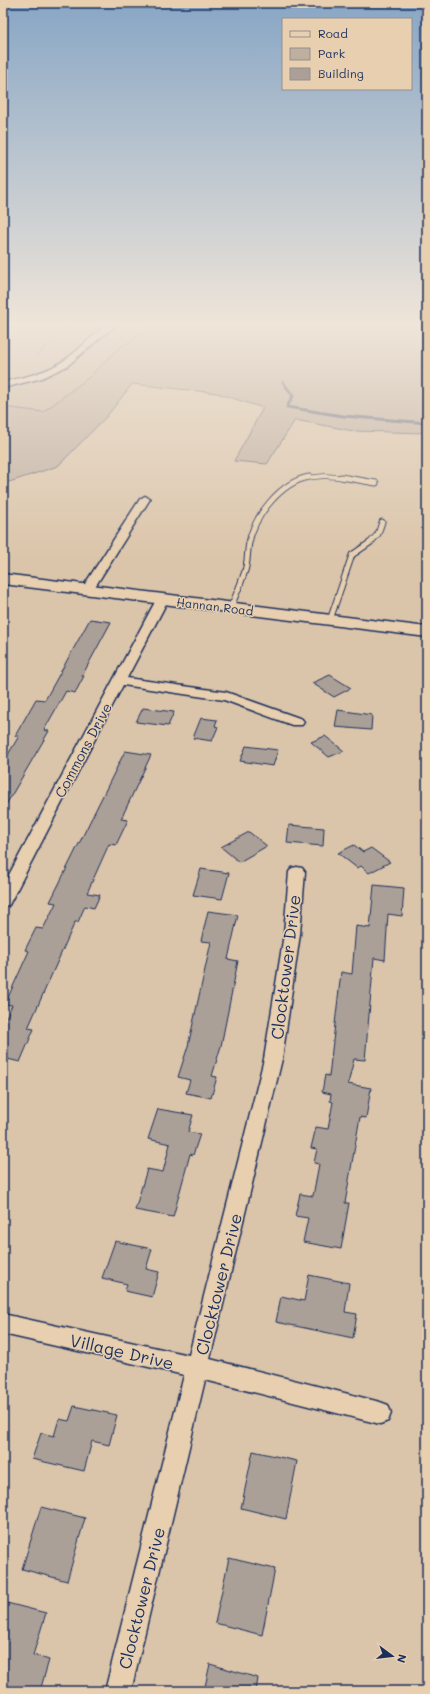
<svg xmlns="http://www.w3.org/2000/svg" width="430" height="1694" viewBox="0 0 430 1694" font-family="Mali,sans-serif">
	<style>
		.built { fill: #c9b7a3 }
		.green { fill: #bfaf9f; stroke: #6d6f7e }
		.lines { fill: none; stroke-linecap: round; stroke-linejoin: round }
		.stream { stroke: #676a7d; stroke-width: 3 }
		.building { fill: #aba097; stroke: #1b2f5e }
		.lane-far1-casing { stroke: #1b2f5e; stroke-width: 5.5 }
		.lane-casing { stroke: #1b2f5e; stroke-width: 7 }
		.street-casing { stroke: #1b2f5e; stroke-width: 3 }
		.secondary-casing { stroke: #1b2f5e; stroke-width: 3 }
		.path { stroke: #1b2f5e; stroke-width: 1.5; stroke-dasharray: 0.5 1.5; stroke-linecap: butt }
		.lane-far1 { stroke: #e7cfaf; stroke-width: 4 }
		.lane { stroke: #e7cfaf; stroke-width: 5 }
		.street { fill: #e7cfaf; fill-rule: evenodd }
		.secondary { fill: #e7cfaf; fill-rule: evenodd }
		.labels { text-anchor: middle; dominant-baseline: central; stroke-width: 3; stroke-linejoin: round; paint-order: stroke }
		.far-street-label { font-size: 12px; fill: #1b2f5e; stroke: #e7cfaf }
		.street-label { font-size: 14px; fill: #1b2f5e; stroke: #e7cfaf }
		.near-street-label { font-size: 17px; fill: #1b2f5e; stroke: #e7cfaf }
	</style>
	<rect width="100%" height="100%" fill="#dbc5aa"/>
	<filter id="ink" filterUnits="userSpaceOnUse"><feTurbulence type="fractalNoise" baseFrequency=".025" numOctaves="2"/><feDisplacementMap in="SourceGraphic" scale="8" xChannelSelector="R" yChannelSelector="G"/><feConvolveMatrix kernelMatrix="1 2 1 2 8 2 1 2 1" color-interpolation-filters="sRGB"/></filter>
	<g filter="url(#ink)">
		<path class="built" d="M 3,322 L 427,322 L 427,401 L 107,368 L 59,419 L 3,413 Z"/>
		<path class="green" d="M 170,322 L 332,322 L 427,328 L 427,433 L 354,431 L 295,420 L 267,464 L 234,461 L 263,408 L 217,393 L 132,384 L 107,416 L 58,466 L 3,484 L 3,407 L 43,412 L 88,378 L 120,347 L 157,326 Z"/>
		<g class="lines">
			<path class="stream" d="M 283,382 L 293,396 L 287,407 L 343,416 L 427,423"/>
		</g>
		<g class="building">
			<path d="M 90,619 L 111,622 L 82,676 L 84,676 L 75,693 L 66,691 L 44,730 L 49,731 L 3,810 L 3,763 L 19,736 L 15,736 L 36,699 L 45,700 Z"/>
			<path d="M 330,675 L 351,688 L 334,697 L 312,683 Z"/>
			<path d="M 143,708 L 174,712 L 168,726 L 136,722 Z"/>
			<path d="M 338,710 L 372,715 L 371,730 L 335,727 Z"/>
			<path d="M 201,718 L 217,720 L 215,726 L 218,727 L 212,741 L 193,738 Z"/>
			<path d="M 325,736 L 344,751 L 329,757 L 311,742 Z"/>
			<path d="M 246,746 L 278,750 L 273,766 L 240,761 Z"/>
			<path d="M 125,751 L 151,755 L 121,819 L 128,820 L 116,845 L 109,844 L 87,893 L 100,895 L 94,908 L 85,906 L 78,922 L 75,922 L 28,1028 L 34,1029 L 20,1062 L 3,1058 L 3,1024 L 12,1005 L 5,1004 L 29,951 L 25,950 L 36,928 L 43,929 L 56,903 L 50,902 Z"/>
			<path d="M 289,825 L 324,828 L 323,846 L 287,843 Z"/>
			<path d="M 249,832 L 267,846 L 239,862 L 221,847 Z"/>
			<path d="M 354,845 L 363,852 L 371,848 L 390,862 L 369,873 L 361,866 L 357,868 L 338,853 Z"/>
			<path d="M 201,869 L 229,873 L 222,899 L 193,895 Z"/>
			<path d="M 374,885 L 404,888 L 402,916 L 388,914 L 385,960 L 374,958 L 365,1060 L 354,1059 L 348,1084 L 371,1088 L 366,1118 L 360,1117 L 345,1203 L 349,1203 L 341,1249 L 303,1242 L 308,1218 L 295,1216 L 300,1194 L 313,1196 L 319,1164 L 314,1163 L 317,1149 L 311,1148 L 316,1127 L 328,1129 L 333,1102 L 330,1101 L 331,1094 L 322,1092 L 325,1075 L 329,1076 L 341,972 L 352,974 L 356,926 L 370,928 Z"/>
			<path d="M 208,911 L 238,915 L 228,959 L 238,961 L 221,1046 L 212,1076 L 217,1077 L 211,1098 L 186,1093 L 190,1080 L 178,1077 L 188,1046 L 211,942 L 201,941 Z"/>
			<path d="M 158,1109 L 193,1115 L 188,1132 L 200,1134 L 193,1155 L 190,1154 L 173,1217 L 135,1210 L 147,1169 L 163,1172 L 170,1144 L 148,1139 Z"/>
			<path d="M 115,1241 L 152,1249 L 146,1269 L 159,1272 L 152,1297 L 125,1291 L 127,1284 L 102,1278 Z"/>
			<path d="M 309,1275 L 349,1283 L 345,1312 L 357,1314 L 353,1338 L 276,1322 L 281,1296 L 304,1301 Z"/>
			<path d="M 74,1406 L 117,1415 L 109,1445 L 92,1441 L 84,1471 L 32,1459 L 41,1433 L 54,1436 L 59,1419 L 69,1421 Z"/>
			<path d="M 253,1451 L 297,1461 L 286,1519 L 241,1508 Z"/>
			<path d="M 41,1507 L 85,1518 L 67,1581 L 22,1569 Z"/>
			<path d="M 229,1558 L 275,1569 L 262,1635 L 215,1623 Z"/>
			<path d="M 3,1602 L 46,1613 L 33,1655 L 49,1660 L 40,1691 L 19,1691 L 3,1687 Z"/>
			<path d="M 210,1664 L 258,1678 L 256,1691 L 204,1691 Z"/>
		</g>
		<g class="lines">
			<defs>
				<path id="lane-far1" d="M 305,478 L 325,476 L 348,478"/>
				<g id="lane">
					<path d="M 341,477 L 376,483"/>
					<path d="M 230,608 C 236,596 241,583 245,571 C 248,561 247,552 249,543 C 254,516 281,482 309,477"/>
					<path d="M 330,620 L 352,555 L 371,542 L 378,534 L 382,522"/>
				</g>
				<g id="street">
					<path d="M 112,322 L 121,322 L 107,332 L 67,366 L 42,378 L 3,388 L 3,382 C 26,377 50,372 69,357 C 84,346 95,331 112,322 Z"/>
					<path d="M 145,496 L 150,499 L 93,590 L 91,592 L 83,592 L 81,590 L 140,499 Z"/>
					<path d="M 162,597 L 168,600 L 127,678 L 226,692 L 302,719 L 304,722 L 302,725 L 292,725 L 224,700 L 123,685 L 11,901 L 9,905 L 3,906 L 3,886 L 156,600 Z"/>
					<path d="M 297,867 L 302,868 L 305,872 L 300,934 L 282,1059 L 210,1359 L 380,1402 L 388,1405 L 391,1413 L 388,1421 L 380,1424 L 205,1380 L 131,1691 L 105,1691 L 184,1375 L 3,1334 L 3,1314 L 189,1355 L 264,1059 L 284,934 L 289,872 L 292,868 Z"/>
				</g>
				<path id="secondary" d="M 3,574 L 427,627 L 427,637 L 3,584 Z"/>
			</defs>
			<use href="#lane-far1" class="lane-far1-casing"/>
			<use href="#lane" class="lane-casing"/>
			<use href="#street" class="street-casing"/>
			<use href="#secondary" class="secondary-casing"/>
			<g class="path">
				<path d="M 75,322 L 89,322"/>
				<path d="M 30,325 L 32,322"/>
				<path d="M 37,355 L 72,322"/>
			</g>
			<use href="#lane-far1" class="lane-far1"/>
			<use href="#lane" class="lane"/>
			<use href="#street" class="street"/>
			<use href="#secondary" class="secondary"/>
		</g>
	</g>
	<linearGradient id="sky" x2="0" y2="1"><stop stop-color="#88a6c5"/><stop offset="0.58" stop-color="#efe5d9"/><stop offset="1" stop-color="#efe5d9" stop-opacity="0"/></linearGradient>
	<rect width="430" height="559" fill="url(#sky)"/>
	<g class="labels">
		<g class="far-street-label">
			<text transform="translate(215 606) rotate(7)">Hannan Road</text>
		</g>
		<g class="street-label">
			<text transform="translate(83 750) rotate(-62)">Commons Drive</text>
		</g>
		<g class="near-street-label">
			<text transform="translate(285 967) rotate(-83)">Clocktower Drive</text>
			<text transform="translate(218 1284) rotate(-76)">Clocktower Drive</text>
			<text transform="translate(122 1351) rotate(13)">Village Drive</text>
			<text transform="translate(141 1598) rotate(-76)">Clocktower Drive</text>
		</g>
	</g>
	<rect width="430" height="1694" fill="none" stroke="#e7cfaf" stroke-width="16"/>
	<rect x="8" y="8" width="414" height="1678" fill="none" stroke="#1b2f5e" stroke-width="1.5" filter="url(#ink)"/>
	<rect x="282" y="18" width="130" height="72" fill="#e7cfaf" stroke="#958f8f"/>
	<rect x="290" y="31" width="20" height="6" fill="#e7cfaf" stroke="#958f8f"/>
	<text x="318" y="38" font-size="12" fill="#1b2f5e">Road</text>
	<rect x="290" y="48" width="20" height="12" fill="#bfaf9f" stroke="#958f8f"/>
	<text x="318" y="58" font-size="12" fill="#1b2f5e">Park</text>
	<rect x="290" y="68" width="20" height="12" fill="#aba097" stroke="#958f8f"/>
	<text x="318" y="78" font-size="12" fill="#1b2f5e">Building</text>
	<g transform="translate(392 1656) rotate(105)" stroke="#e7cfaf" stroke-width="3" paint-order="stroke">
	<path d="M0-3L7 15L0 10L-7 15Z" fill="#1b2f5e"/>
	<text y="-6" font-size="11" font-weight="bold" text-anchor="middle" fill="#1b2f5e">N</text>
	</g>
</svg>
